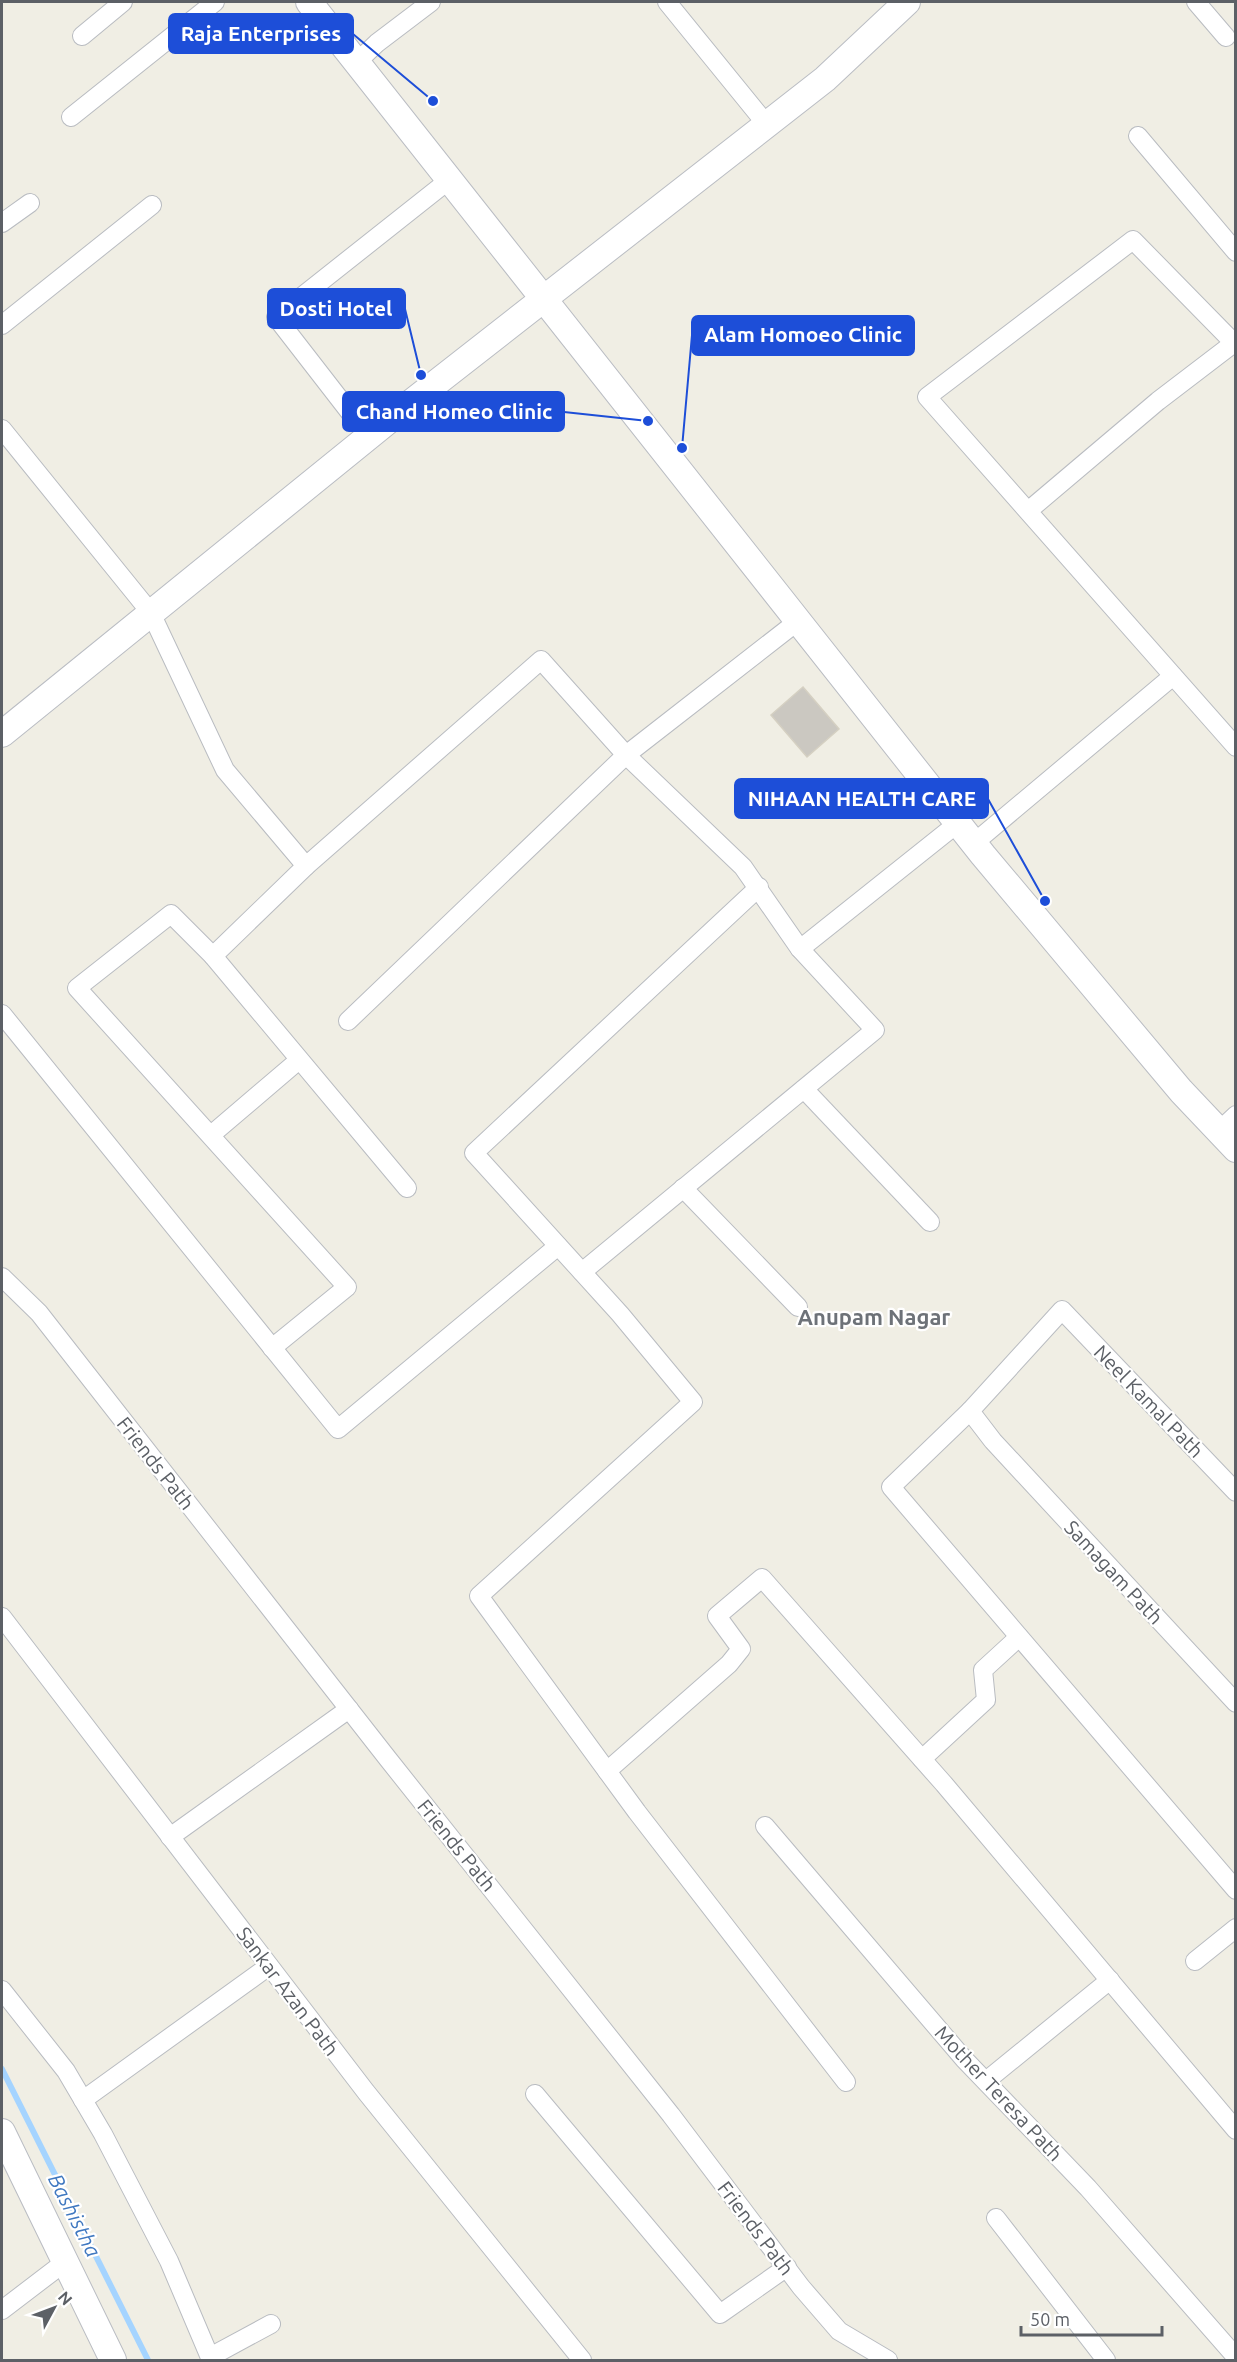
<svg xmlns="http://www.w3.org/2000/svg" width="1237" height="2362" viewBox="0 0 1237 2362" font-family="Ubuntu,sans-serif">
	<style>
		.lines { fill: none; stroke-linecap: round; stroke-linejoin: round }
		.stream { stroke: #a5d4ff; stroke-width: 6 }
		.building { fill: #cbc8c1; stroke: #d5d0c2; stroke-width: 1.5 }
		.street-casing { stroke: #b9bcc1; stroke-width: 20 }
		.secondary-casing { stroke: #babdc3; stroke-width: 28 }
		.street { stroke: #fff; stroke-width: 18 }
		.secondary { stroke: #fff; stroke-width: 26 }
		.labels { text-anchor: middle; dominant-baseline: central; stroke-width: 4.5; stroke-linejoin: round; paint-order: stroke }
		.street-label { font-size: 20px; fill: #5c6066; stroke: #fff }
		.water-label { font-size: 21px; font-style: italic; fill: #3f78c0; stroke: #fff }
		.quarter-label { font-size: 22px; font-weight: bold; fill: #6d7278; stroke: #fff }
		.leader { fill: none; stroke: #1d4ed8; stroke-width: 2 }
		.callout-dot { fill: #1d4ed8; stroke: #fff; stroke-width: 2 }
		.callout { fill: #1d4ed8; stroke: #1d4ed8; stroke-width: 2 }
		.callout-label { font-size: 21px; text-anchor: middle; font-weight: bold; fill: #fff }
	</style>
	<rect width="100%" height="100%" fill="#f0eee4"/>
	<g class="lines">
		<path class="stream" d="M 2,2069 L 148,2360"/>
	</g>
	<path class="building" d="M 803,687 L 839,729 L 807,757 L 771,715 Z"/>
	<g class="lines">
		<defs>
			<g id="street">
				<path d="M 667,2 L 767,125"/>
				<path d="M 1196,2 L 1226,37"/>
				<path d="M 82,36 L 123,2"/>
				<path d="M 357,62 L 377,43 L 431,2"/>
				<path d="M 71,117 L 215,2"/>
				<path d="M 1138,136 L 1236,252"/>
				<path d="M 2,223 L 30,203"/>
				<path d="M 2,325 L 152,205"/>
				<path d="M 2,429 L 151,613 L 225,770 L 306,866"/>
				<path d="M 369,437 L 276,317 L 449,180"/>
				<path d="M 1028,511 L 1158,401 L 1234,343 L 1133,240 L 927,397 L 1236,747"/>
				<path d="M 974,843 L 1173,676"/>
				<path d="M 759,887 L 474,1153 L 620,1314 L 693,1402 L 479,1596 L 637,1812 L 846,2082"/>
				<path d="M 800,949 L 958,823"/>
				<path d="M 213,956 L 171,914 L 77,988 L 347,1287 L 272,1348"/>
				<path d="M 2,1014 L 338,1429 L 558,1246"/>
				<path d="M 348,1021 L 626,755 L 798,621"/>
				<path d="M 804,1089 L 930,1222"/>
				<path d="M 1219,1131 L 1236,1115"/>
				<path d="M 211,1135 L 299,1060"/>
				<path d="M 407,1188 L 213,956 L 306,866 L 541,660 L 626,755 L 743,867 L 800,949 L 875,1030 L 582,1272"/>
				<path d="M 683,1188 L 798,1307"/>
				<path d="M 2,1277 L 39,1313 L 388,1759 L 671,2115 L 801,2287 L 839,2331 L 888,2360"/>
				<path d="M 970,1411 L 1062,1310 L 1236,1492"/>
				<path d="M 2,1617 L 366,2092 L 582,2360"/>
				<path d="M 1236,1703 L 993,1441 L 970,1411 L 891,1487 L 1236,1890"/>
				<path d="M 922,1759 L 986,1700 L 983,1670 L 1019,1637"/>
				<path d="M 607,1771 L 729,1664 L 741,1649 L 717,1616 L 762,1578 L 944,1784 L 1236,2130"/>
				<path d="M 765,1826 L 964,2059 L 1088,2188 L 1236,2357"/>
				<path d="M 170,1837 L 349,1709"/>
				<path d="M 1195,1961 L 1236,1928"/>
				<path d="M 2,1990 L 66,2071 L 103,2134 L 169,2261 L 211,2360"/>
				<path d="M 986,2081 L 1110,1980"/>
				<path d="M 535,2094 L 720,2314 L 787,2267"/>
				<path d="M 83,2100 L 269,1966"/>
				<path d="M 996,2218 L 1106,2360"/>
				<path d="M 2,2310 L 65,2262"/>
				<path d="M 210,2357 L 271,2324"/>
			</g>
			<g id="secondary">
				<path d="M 309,2 L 983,855 L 1181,1091 L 1236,1149"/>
				<path d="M 2,734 L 399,412 L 825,79 L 907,2"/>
				<path d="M 2,2132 L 113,2360"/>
			</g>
		</defs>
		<use href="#street" class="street-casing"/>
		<use href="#secondary" class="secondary-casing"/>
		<use href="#street" class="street"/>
		<use href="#secondary" class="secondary"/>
	</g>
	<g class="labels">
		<g class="street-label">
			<text transform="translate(1149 1401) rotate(46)">Neel Kamal Path</text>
			<text transform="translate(156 1463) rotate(52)">Friends Path</text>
			<text transform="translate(1114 1572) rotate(47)">Samagam Path</text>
			<text transform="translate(457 1845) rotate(51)">Friends Path</text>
			<text transform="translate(288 1991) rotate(53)">Sankar Azan Path</text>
			<text transform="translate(999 2093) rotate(47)">Mother Teresa Path</text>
			<text transform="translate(756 2228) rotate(53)">Friends Path</text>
		</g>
		<g class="water-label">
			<text transform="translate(75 2215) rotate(63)">Bashistha</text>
		</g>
		<g class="quarter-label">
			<text x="874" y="1316">Anupam Nagar</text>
		</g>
	</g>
	<path class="leader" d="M433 101L353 34M421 375L405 309M682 448L692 335M648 421L564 412M1045 901L988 799"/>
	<g class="callout-dot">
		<circle cx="433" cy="101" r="6"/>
		<circle cx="421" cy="375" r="6"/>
		<circle cx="682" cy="448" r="6"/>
		<circle cx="648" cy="421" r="6"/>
		<circle cx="1045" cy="901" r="6"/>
	</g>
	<g class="callout">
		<rect x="169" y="14" width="184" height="39" rx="6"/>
		<rect x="268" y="289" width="137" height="39" rx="6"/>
		<rect x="692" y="316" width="222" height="39" rx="6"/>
		<rect x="343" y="392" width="221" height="39" rx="6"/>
		<rect x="735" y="779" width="253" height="39" rx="6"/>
	</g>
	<g class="callout-label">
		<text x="261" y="41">Raja Enterprises</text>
		<text x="336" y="316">Dosti Hotel</text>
		<text x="803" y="342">Alam Homoeo Clinic</text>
		<text x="454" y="419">Chand Homeo Clinic</text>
		<text x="862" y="806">NIHAAN HEALTH CARE</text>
	</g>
	<rect width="1237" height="2362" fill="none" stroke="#5c6066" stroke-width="6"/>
	<g transform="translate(54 2308) rotate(49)" stroke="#ffffff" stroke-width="4.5" paint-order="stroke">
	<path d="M0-4.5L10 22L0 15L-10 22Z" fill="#5c6066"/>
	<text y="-9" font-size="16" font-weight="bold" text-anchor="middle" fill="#5c6066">N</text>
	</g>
	<path d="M1021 2326v9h141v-9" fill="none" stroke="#5c6066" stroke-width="3"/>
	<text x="1030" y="2326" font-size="18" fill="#5c6066" stroke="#ffffff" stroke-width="4.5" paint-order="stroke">50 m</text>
</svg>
